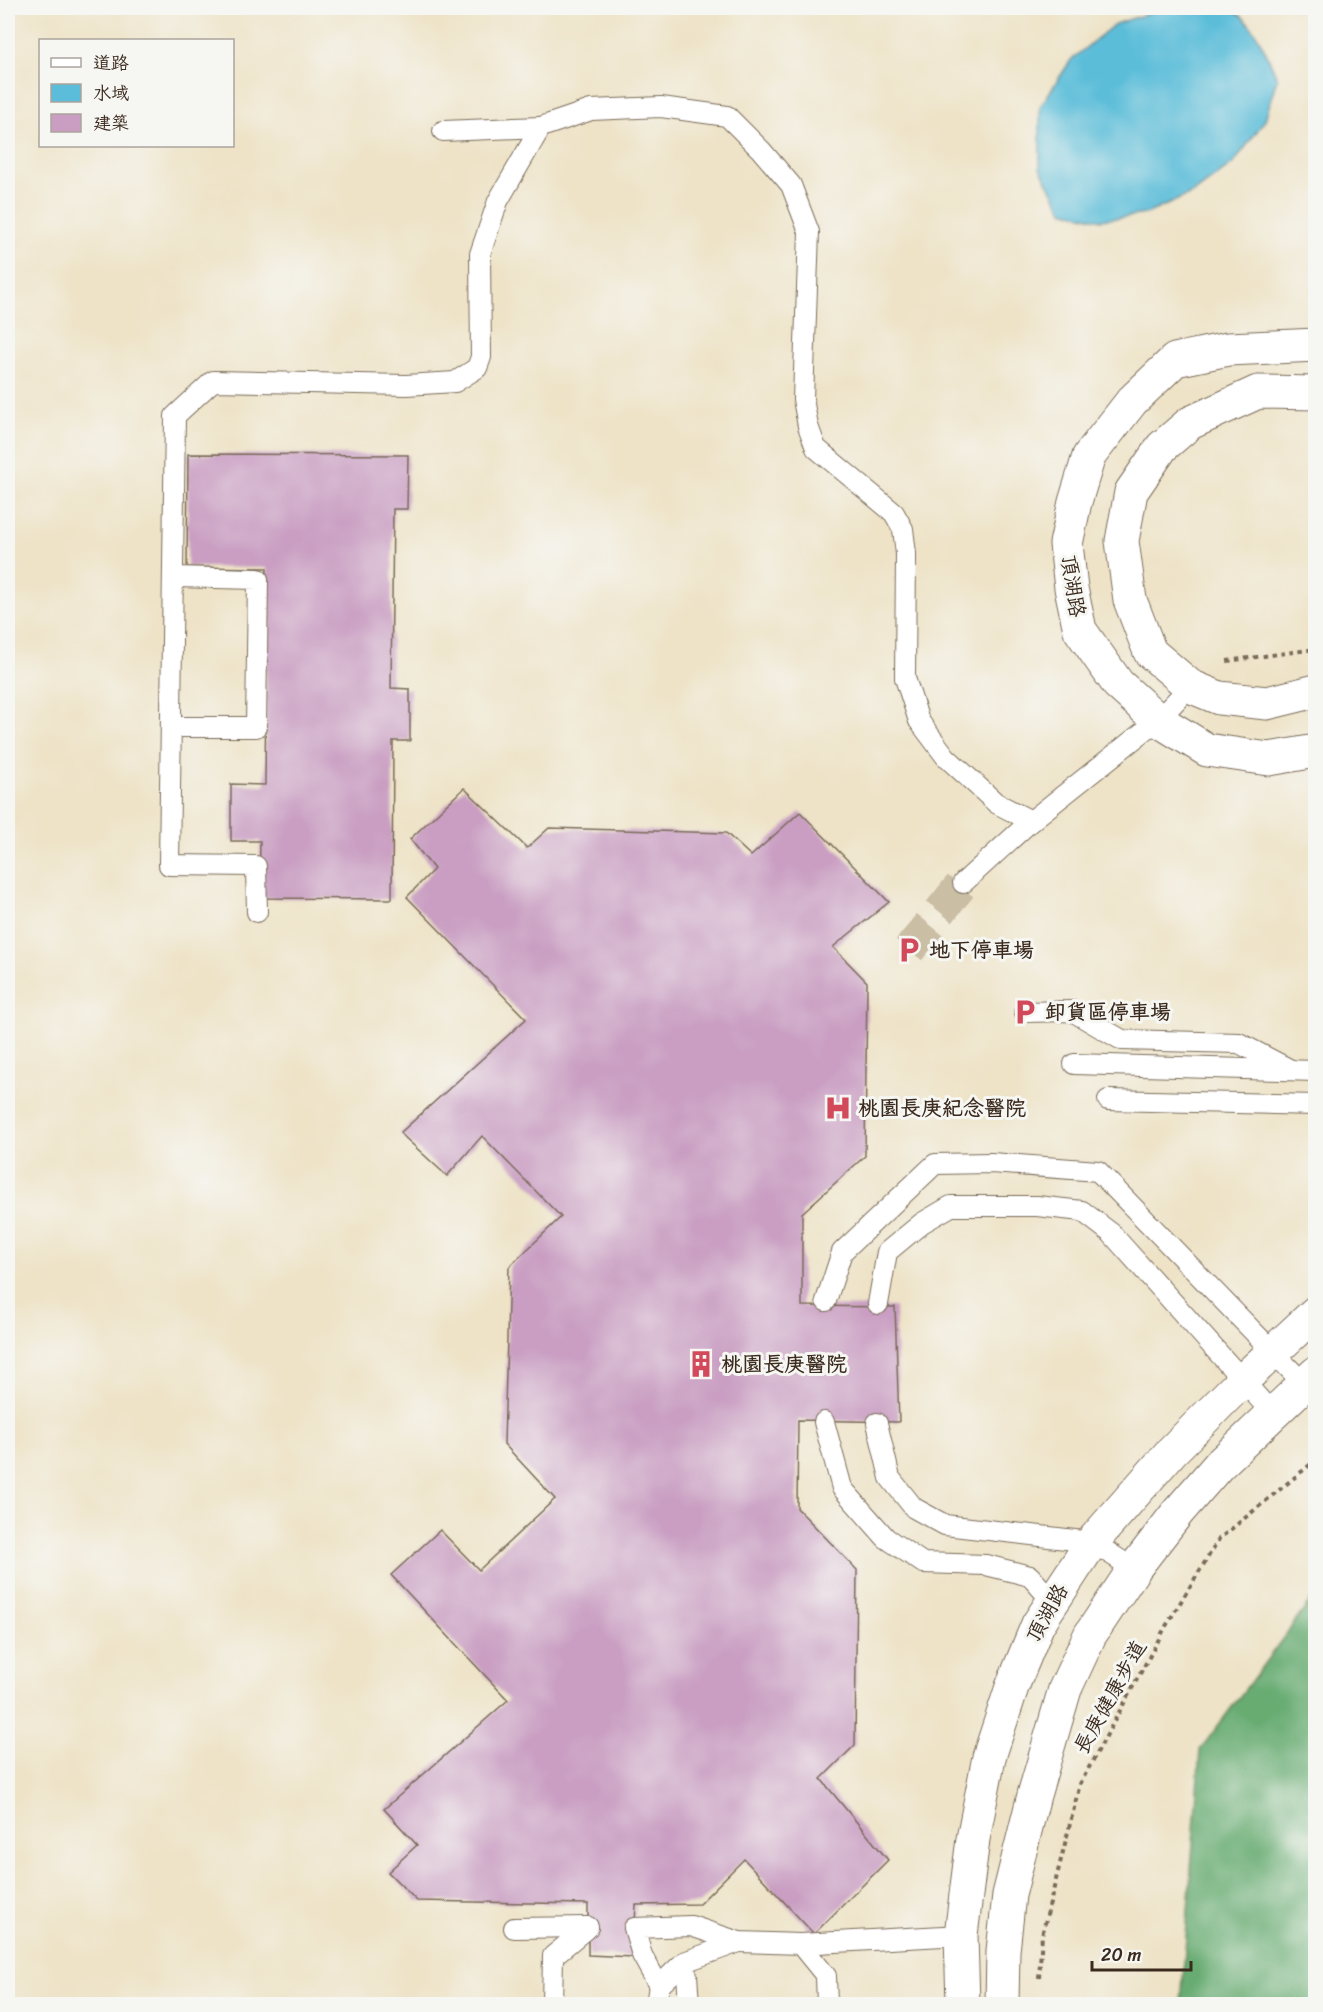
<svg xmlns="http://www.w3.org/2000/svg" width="1323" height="2012" viewBox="0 0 1323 2012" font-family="Sriracha,'LXGW WenKai TC',sans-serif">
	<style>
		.forest { fill: #67ac72; stroke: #516b48; stroke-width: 1.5 }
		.water { fill: #5bbdd9; stroke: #4b747c; stroke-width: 1.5 }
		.building { fill: #c99ec2 }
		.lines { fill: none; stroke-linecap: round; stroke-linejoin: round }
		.street-tunnel { stroke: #cabea5; stroke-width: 33; stroke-dasharray: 33 16; stroke-linecap: butt }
		.lane-casing { stroke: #7a6b59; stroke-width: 22 }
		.street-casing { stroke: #7a6b59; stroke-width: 35 }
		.path { stroke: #7a6b59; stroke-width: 4; stroke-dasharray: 4.5 4.5; stroke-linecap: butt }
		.lane { stroke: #fff; stroke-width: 20 }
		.street { stroke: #fff; stroke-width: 33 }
		.labels { text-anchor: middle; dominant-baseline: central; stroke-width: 6; stroke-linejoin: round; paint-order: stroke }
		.street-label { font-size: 21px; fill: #3b2a1e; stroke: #f6f6f2 }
		.poi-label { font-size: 21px; font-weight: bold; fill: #3b2a1e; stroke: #f6f6f2; text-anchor: start }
	</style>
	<rect width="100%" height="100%" fill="#f6f6f2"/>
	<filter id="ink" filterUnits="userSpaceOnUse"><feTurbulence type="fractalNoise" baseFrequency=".0167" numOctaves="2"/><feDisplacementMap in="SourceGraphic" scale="12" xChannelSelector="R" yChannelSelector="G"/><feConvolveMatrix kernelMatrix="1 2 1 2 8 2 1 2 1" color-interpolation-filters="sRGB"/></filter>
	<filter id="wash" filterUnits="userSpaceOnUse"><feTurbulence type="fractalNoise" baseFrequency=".008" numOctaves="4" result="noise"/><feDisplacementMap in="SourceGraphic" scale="24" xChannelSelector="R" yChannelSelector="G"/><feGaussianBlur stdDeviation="1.35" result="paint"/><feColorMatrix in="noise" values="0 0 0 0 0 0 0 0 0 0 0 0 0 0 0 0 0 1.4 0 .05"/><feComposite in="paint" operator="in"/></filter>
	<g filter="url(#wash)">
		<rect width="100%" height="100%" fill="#eee3c7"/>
		<path class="forest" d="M 1315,1595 L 1315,2004 L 1181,2004 L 1200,1750 Z"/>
		<path class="water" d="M 1165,8 C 1184,8 1223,3 1239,14 C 1256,26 1269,59 1277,78 L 1265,120 L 1234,163 L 1193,193 L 1146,214 L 1101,220 L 1063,210 L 1040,168 L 1040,107 L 1071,60 L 1115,24 Z"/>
		<g id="blocks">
			<g class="building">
				<path d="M 188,454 L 408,455 L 407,509 L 393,509 L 391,688 L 410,689 L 410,741 L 393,741 L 392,899 L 259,898 L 260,841 L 231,841 L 231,784 L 265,785 L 267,568 L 187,567 Z"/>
				<path d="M 464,788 L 527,848 L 549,828 L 726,833 L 751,856 L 800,812 L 889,902 L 833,947 L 867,982 L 865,1156 L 802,1213 L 802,1306 L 895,1307 L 899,1422 L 798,1420 L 797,1508 L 857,1570 L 855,1745 L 821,1779 L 888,1860 L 814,1934 L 744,1859 L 699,1904 L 636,1905 L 633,1957 L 588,1955 L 588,1904 L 417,1901 L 388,1872 L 417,1845 L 384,1809 L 508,1700 L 391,1575 L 440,1530 L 479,1570 L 555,1499 L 504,1444 L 509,1267 L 561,1217 L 482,1136 L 447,1176 L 400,1133 L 526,1019 L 407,897 L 434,869 L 410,839 Z"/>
			</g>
		</g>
	</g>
	<g filter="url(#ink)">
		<use href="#blocks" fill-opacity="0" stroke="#7a6b59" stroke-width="1.5"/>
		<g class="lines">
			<path class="street-tunnel" d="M 909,950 L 963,883"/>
			<defs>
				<g id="lane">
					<path d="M 443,131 L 541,127"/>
					<path d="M 171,727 L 256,727 L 258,579 L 173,577"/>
					<path d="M 963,883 L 1031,821 L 1158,720 L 1190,686"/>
					<path d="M 257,912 L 256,866 L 169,865 L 175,416 L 213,381 L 406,385 L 455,382 L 477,368 L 481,357 L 480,254 L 498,201 L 541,127 L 591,110 L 661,107 L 727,116 L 761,150 L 791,185 L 809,232 L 803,399 L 808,426 L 816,448 L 894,513 L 903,529 L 906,554 L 905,678 L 919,721 L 946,757 L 996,803 L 1031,821"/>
					<path d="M 1025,1012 L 1072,1011 L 1122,1040 L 1239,1043 L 1291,1070"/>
					<path d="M 1074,1064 L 1316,1071"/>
					<path d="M 1108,1100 L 1316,1105"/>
					<path d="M 826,1301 L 842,1252 L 935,1164 L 991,1163 L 1098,1171 L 1304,1384"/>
					<path d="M 878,1304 L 887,1252 L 922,1223 L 951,1206 L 1037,1206 L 1082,1211 L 1111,1233 L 1272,1413"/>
					<path d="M 824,1422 L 842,1488 L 886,1538 L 923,1563 L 986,1565 L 1030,1576 L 1052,1601"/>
					<path d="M 877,1423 L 890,1478 L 914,1508 L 945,1525 L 1092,1542 L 1134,1569"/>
					<path d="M 514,1928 L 588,1927"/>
					<path d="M 800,1944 L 826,1976 L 827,2004"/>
					<path d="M 687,1975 L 689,2004"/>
					<path d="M 659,1986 L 642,1955 L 634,1928 L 691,1926 L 739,1942 L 800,1944 L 961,1935"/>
					<path d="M 552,2004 L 553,1956 L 588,1927"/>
					<path d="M 656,2004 L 659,1986 L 684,1962 L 739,1942"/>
				</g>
				<g id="street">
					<path d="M 1316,345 L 1228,349 L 1175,360 L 1132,401 L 1089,456 L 1075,502 L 1066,544 L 1071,588 L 1080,630 L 1118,684 L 1158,720 L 1207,750 L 1269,759 L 1316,751"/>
					<path d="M 1316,393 L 1258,392 L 1190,423 L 1162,447 L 1131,492 L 1122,541 L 1130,600 L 1150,652 L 1190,686 L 1219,698 L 1267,703 L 1316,691"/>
					<path d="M 963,2004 L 961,1935 L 973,1839 L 989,1757 L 1012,1687 L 1038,1624 L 1092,1542 L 1172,1451 L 1243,1380 L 1316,1312"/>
					<path d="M 1002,2004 L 1003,1951 L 1009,1895 L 1034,1795 L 1065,1689 L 1090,1635 L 1134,1569 L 1178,1512 L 1219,1465 L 1316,1373"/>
				</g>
			</defs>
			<use href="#lane" class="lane-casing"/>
			<use href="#street" class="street-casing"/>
			<g class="path">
				<path d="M 1227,661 L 1316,649"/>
				<path d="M 1039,1978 L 1042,1935 L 1080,1784 L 1166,1626 L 1219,1539 L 1316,1460"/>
			</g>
			<use href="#lane" class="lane"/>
			<use href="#street" class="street"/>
		</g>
	</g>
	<defs>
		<symbol id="parking-bare" viewBox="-9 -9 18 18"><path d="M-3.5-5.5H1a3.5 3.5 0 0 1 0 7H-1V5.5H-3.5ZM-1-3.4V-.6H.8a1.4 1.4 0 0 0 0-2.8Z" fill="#d1495b" stroke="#f6f6f2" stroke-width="2.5" paint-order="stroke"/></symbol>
		<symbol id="hospital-bare" viewBox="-9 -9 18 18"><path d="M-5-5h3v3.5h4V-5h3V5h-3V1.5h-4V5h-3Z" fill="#d1495b" stroke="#f6f6f2" stroke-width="2.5" paint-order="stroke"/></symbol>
		<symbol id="building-bare" viewBox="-9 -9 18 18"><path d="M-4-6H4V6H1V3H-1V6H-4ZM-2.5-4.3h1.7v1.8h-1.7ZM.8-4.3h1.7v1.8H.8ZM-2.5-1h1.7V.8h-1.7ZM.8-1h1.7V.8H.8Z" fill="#d1495b" stroke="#f6f6f2" stroke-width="2.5" paint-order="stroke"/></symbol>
	</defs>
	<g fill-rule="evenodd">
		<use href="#parking-bare" x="890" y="931" width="38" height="38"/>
		<use href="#parking-bare" x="1006" y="993" width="38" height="38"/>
		<use href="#hospital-bare" x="819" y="1089" width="38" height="38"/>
		<use href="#building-bare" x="682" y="1345" width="38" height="38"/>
	</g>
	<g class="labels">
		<g class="street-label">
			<text transform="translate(1073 586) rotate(81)">頂湖路</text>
			<text transform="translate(1047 1613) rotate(-61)">頂湖路</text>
			<text transform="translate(1110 1697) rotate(-61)">長庚健康步道</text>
		</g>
		<g class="poi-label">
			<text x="929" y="950">地下停車場</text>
			<text x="1045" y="1012">卸貨區停車場</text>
			<text x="858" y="1108">桃園長庚紀念醫院</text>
			<text x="721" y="1364">桃園長庚醫院</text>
		</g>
	</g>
	<rect width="1323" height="2012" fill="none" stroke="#f6f6f2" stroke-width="30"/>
	<rect x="39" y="39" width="195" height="108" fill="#f6f6f2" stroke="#aba49d" stroke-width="1.5"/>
	<rect x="51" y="58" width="30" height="9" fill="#ffffff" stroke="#aba49d" stroke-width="1.5"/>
	<text x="93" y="69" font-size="18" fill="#3b2a1e">道路</text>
	<rect x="51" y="84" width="30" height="18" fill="#5bbdd9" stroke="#aba49d" stroke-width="1.5"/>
	<text x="93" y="99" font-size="18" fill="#3b2a1e">水域</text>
	<rect x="51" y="114" width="30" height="18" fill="#c99ec2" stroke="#aba49d" stroke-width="1.5"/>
	<text x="93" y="129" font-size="18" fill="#3b2a1e">建築</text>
	<path d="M1092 1961v9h99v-9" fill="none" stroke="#3b2a1e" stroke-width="3"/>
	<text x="1101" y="1961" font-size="18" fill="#3b2a1e" stroke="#f6f6f2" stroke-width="4.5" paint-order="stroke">20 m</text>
</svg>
